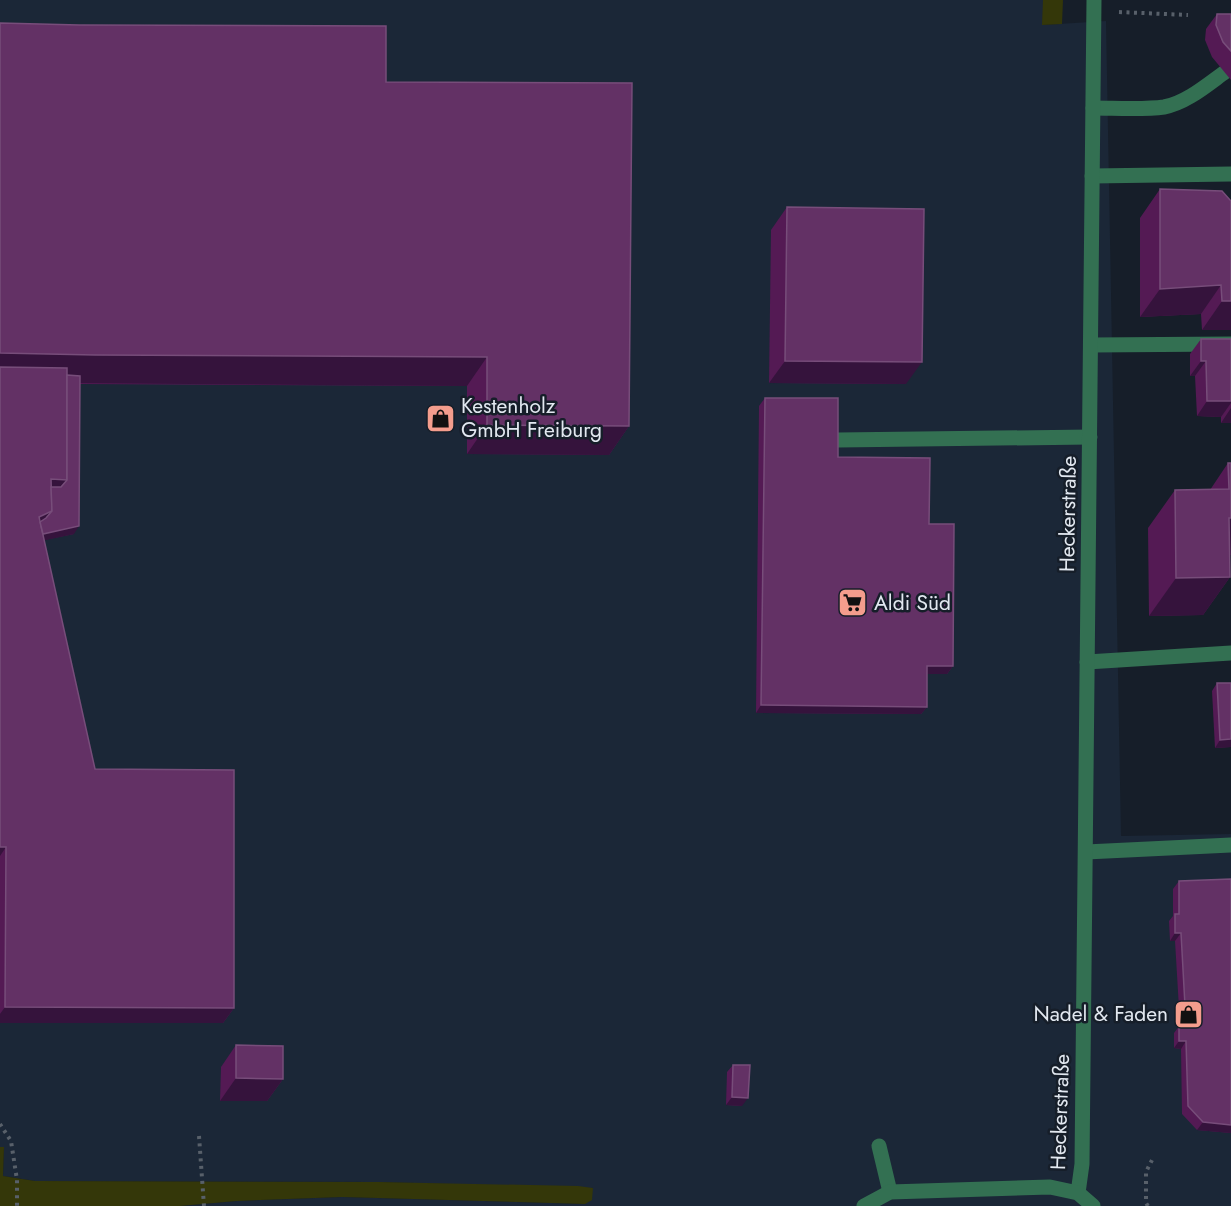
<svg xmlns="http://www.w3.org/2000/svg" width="1231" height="1206" viewBox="0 0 1231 1206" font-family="Jost,sans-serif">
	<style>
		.built { fill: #1b2737 }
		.green { fill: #343709 }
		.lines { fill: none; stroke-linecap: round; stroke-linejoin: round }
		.path { stroke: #58606a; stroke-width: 4; stroke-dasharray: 3 4.5; stroke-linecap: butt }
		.service { stroke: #337052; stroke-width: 15 }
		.minor { stroke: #337052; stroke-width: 15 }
		.tertiary { stroke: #337052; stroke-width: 15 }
		.wall { fill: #541a54 }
		.shaded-wall { fill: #35133c }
		.building { fill: #633165; stroke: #774d7a; stroke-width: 1.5 }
		.labels { text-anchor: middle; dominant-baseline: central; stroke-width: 5; stroke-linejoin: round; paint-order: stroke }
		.poi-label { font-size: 21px; fill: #e2e8f0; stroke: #161e29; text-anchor: start }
		.street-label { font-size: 21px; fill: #e2e8f0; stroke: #161e29 }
	</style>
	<rect width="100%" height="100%" fill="#161e29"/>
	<path class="built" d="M 0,0 L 1043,0 L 1043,25 L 1106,21 L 1121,836 L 1231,834 L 1231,1206 L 180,1206 L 237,1201 L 342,1197 L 585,1204 L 593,1188 L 379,1182 L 35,1181 L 3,1176 L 4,1148 L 0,1147 Z"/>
	<g class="green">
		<path d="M 1043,0 L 1063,0 L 1062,24 L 1042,25 Z"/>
		<path d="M 0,1147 L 4,1147 L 3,1176 L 35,1181 L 379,1182 L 578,1186 L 593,1188 L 592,1200 L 585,1204 L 342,1197 L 237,1201 L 180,1206 L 0,1206 Z"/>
	</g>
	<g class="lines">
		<g class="path">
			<path d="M 1119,12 L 1188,15"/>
			<path d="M 0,1124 L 11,1141 L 17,1180 L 17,1206"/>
			<path d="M 199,1136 L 204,1206"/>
			<path d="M 1148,1206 L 1146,1203 L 1146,1172 L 1154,1156"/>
		</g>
		<g class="service">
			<path d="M 1093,108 C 1114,108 1144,110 1164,107 C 1186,103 1207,85 1225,72"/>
			<path d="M 1091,345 L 1231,344"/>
			<path d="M 838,440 L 1090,437"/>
			<path d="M 1087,662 L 1231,653"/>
			<path d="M 879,1146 L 890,1192"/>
		</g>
		<g class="minor">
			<path d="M 1092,176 L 1231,174"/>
			<path d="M 1086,852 L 1231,845"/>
			<path d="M 1078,1193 L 1082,1164 L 1094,0"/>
		</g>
		<path class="tertiary" d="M 864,1206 L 890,1192 L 1050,1187 L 1078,1193 L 1093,1206"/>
	</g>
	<g class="wall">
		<path d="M 1217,14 L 1231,14 L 1231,80 L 1212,57 L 1205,40 L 1206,29 Z"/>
		<path d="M 0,23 L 386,82 L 629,426 L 609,455 L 467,454 L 467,386 L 80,384 L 74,534 L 44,540 L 95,769 L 234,1008 L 223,1023 L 0,1023 Z"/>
		<path d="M 1160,189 L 1222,191 L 1231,330 L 1202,330 L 1201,314 L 1140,317 L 1140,218 Z"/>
		<path d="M 787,207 L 906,384 L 769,383 L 771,230 Z"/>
		<path d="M 1201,339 L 1231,339 L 1231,423 L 1221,423 L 1221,417 L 1197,416 L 1195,376 L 1190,376 L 1190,354 Z"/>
		<path d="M 765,398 L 838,457 L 929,524 L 953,666 L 947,674 L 927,674 L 927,707 L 921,714 L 756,713 L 759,406 Z"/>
		<path d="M 1228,463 L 1231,463 L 1231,555 L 1229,555 L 1230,577 L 1203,615 L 1149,616 L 1148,528 L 1175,490 L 1210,490 Z"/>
		<path d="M 1217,683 L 1231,683 L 1231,747 L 1215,748 L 1212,691 Z"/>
		<path d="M 1179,881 L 1231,1133 L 1197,1130 L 1182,1114 L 1181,1049 L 1174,1048 L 1174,1033 L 1180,1025 L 1175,941 L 1170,941 L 1169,921 L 1173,916 L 1173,889 Z"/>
		<path d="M 236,1045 L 283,1079 L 267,1101 L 220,1101 L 221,1067 Z"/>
		<path d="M 733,1065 L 742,1106 L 726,1105 L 727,1072 Z"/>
	</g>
	<g class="shaded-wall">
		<path d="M 1221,285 L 1201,314 L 1140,317 L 1160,289 Z"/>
		<path d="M 1222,301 L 1231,301 L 1231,330 L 1202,330 Z"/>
		<path d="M 0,353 L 487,357 L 467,386 L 62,383 L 0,382 Z"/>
		<path d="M 785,361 L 922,362 L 906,384 L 769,383 Z"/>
		<path d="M 1201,361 L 1206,361 L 1195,376 L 1190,376 Z"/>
		<path d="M 1207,401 L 1231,401 L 1231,403 L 1221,417 L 1197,416 Z"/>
		<path d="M 1231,408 L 1231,423 L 1221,423 Z"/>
		<path d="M 487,425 L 629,426 L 609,455 L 467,454 Z"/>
		<path d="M 51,479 L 67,480 L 56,495 L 46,495 Z"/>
		<path d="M 52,511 L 41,526 L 39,517 Z"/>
		<path d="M 1229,518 L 1231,518 L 1231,555 L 1202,556 Z"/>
		<path d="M 79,526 L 74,534 L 37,542 L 43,534 Z"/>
		<path d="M 1230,577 L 1203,615 L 1149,616 L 1176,578 Z"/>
		<path d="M 927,666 L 953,666 L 947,674 L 921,674 Z"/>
		<path d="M 761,705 L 927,707 L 921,714 L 756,713 Z"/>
		<path d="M 1231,739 L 1231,747 L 1215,748 L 1220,740 Z"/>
		<path d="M 0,847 L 6,847 L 0,856 Z"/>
		<path d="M 1175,933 L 1181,933 L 1175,941 L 1170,941 Z"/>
		<path d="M 5,1007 L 234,1008 L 223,1023 L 0,1023 L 0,1014 Z"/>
		<path d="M 1179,1041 L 1186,1041 L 1181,1049 L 1174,1048 Z"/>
		<path d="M 236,1078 L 283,1079 L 267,1101 L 220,1101 Z"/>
		<path d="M 732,1097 L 748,1098 L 742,1106 L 726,1105 Z"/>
		<path d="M 1203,1122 L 1231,1125 L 1231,1133 L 1197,1130 Z"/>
	</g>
	<g class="building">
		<path d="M 1217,14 L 1231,14 L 1231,51 L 1223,42 L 1216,25 Z"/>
		<path d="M 0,23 L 79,25 L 386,26 L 386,82 L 632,83 L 629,426 L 487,425 L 487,357 L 95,355 L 0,353 Z"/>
		<path d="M 1160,189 L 1222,191 L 1231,201 L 1231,301 L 1222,301 L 1221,285 L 1160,289 Z"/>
		<path d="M 787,207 L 924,209 L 922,362 L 785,361 Z"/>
		<path d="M 1201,339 L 1231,339 L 1231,401 L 1207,401 L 1206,361 L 1201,361 Z"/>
		<path d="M 0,367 L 67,368 L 67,480 L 51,479 L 52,511 L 39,517 L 95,769 L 234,770 L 234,1008 L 5,1007 L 6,847 L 0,847 Z"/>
		<path d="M 67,375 L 80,376 L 79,526 L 43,534 L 40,522 L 46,518 L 52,511 L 51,487 L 61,487 L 67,480 Z"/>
		<path d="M 765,398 L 838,398 L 838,457 L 930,458 L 929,524 L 954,524 L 953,666 L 927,666 L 927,707 L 761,705 Z"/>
		<path d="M 1228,463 L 1231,463 L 1231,518 L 1229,518 L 1230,577 L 1176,578 L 1175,490 L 1229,489 Z"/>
		<path d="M 1217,683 L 1231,683 L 1231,739 L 1220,740 Z"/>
		<path d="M 1231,879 L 1231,1125 L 1203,1122 L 1188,1106 L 1186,1041 L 1179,1041 L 1179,1025 L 1186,1024 L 1181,933 L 1175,933 L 1175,914 L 1179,914 L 1179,881 Z"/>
		<path d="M 236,1045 L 283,1046 L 283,1079 L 236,1078 Z"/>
		<path d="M 733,1065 L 750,1065 L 748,1098 L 732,1097 Z"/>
	</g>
	<defs>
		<symbol id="shop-square" viewBox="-11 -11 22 22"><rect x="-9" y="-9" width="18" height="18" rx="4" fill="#f49d8d" stroke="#161e29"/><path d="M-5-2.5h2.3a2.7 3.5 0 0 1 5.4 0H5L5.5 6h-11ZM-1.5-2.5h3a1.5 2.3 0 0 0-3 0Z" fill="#111"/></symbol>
		<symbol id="supermarket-square" viewBox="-11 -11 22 22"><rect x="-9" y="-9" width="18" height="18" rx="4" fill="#f49d8d" stroke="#161e29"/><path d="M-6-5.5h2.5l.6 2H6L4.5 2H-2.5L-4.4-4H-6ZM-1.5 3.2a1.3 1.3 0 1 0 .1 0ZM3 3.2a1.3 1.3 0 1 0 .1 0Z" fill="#111"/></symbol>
	</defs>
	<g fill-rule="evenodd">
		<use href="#shop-square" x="424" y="402" width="33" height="33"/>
		<use href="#supermarket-square" x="836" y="586" width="33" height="33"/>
		<use href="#shop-square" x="1172" y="998" width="33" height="33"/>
	</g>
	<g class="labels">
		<g class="poi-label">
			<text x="461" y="406">Kestenholz<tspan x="461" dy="24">GmbH Freiburg</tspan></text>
			<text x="874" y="603">Aldi Süd</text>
			<text x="1168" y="1014" text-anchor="end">Nadel &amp; Faden</text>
		</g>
		<g class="street-label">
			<text transform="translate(1068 514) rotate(-89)">Heckerstraße</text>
			<text transform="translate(1060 1112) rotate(-88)">Heckerstraße</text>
		</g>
	</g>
</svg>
